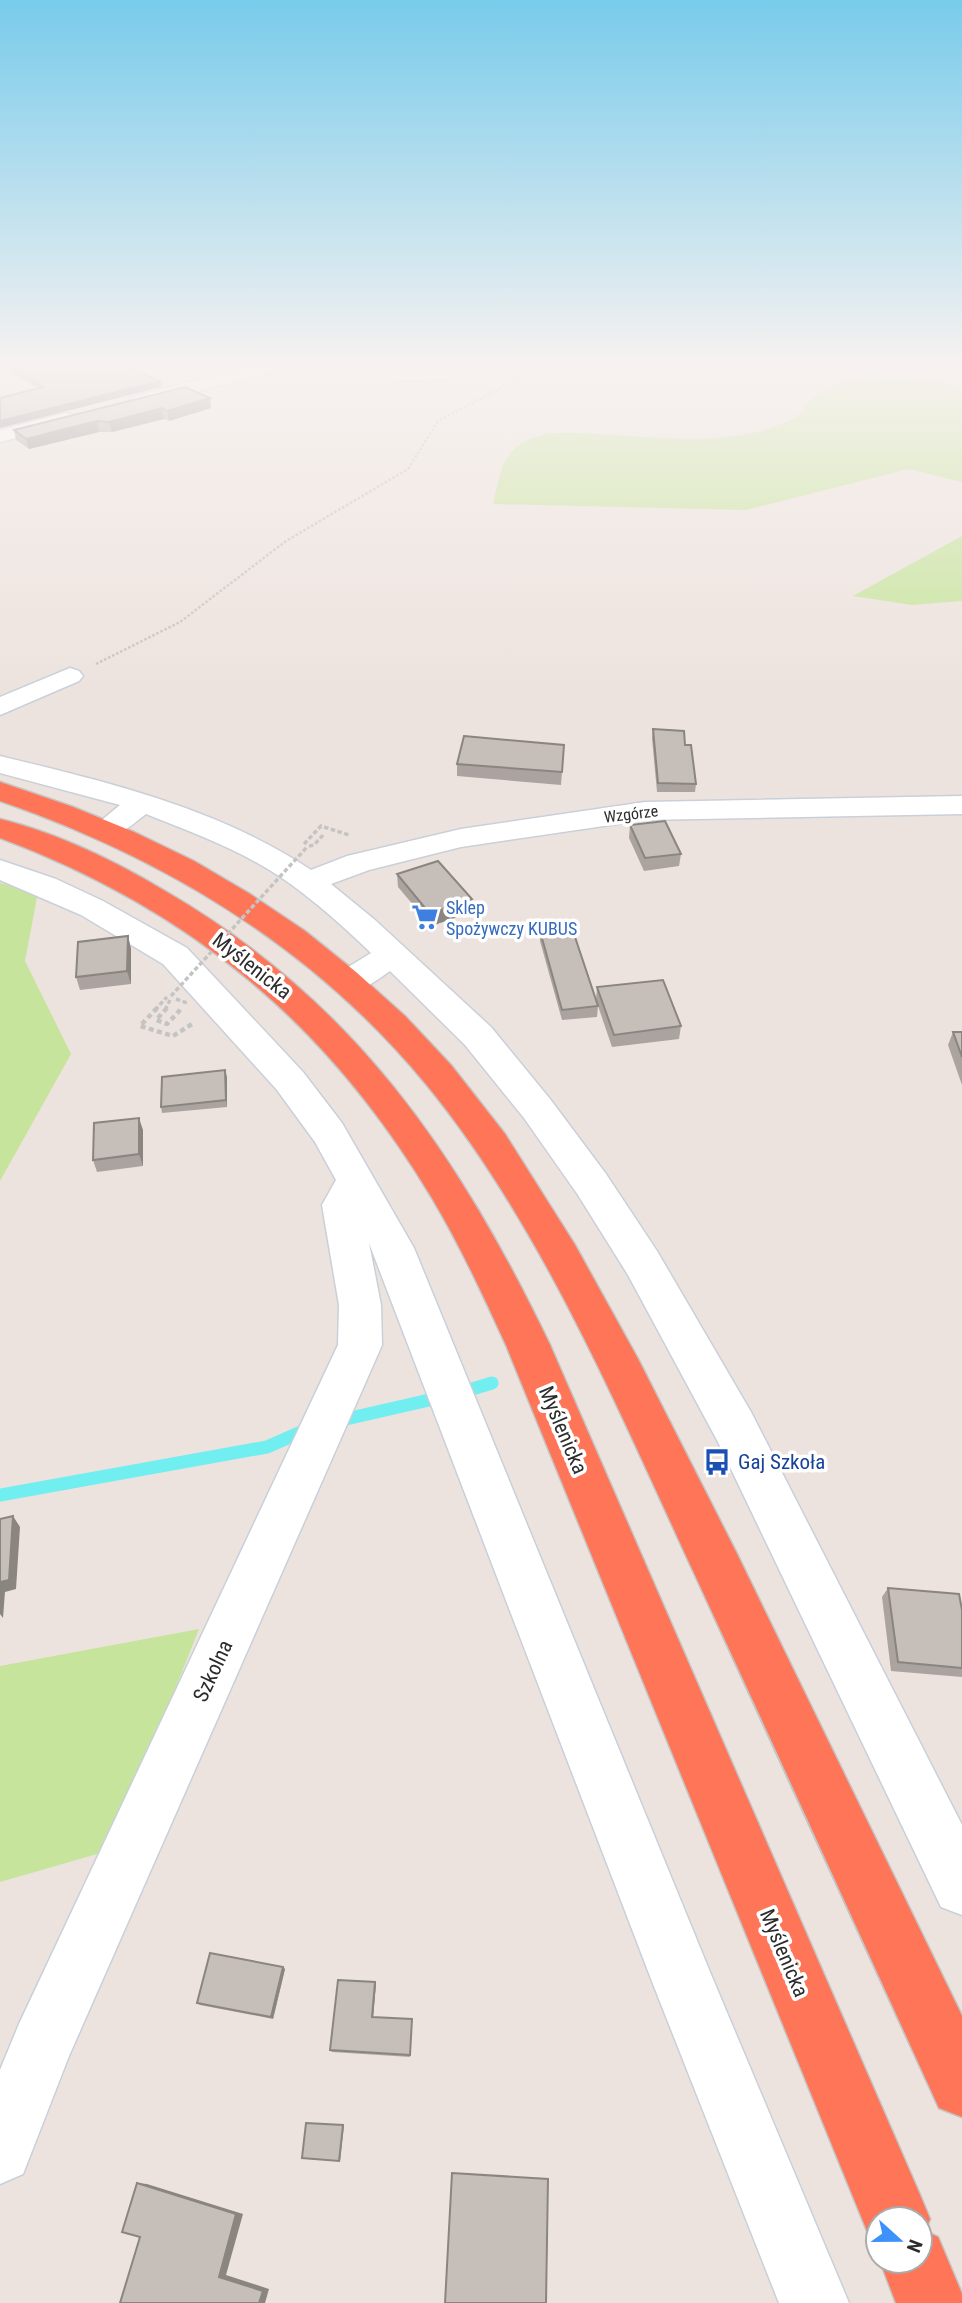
<svg xmlns="http://www.w3.org/2000/svg" width="962" height="2303" viewBox="0 0 962 2303" font-family="'Roboto Condensed',sans-serif">
	<style>
		.green { fill: #c6e49b }
		.lines { fill: none; stroke-linecap: round; stroke-linejoin: round }
		.stream { stroke: #71eeef; stroke-width: 13 }
		.lane-casing { stroke: #c9d0d9; stroke-width: 3 }
		.street-casing { stroke: #c9d0d9; stroke-width: 3 }
		.highway-casing { stroke: #c4c4c4; stroke-width: 3 }
		.path-far2 { stroke: #c4c4c4; stroke-width: 2.5; stroke-dasharray: 2.5 2; stroke-linecap: butt }
		.path-far1 { stroke: #c4c4c4; stroke-width: 3.5; stroke-dasharray: 4.5 2.5; stroke-linecap: butt }
		.path { stroke: #c4c4c4; stroke-width: 4.5; stroke-dasharray: 5 3.5; stroke-linecap: butt }
		.lane { fill: #fff; fill-rule: evenodd }
		.street { fill: #fff; fill-rule: evenodd }
		.highway { fill: #fe7558; fill-rule: evenodd }
		.path-bridge { stroke: #c4c4c4; stroke-width: 3.5; stroke-dasharray: 4.5 2.5; stroke-linecap: butt }
		.wall { fill: #aaa39f }
		.shaded-wall { fill: #8b8582 }
		.building { fill: #c6beb9; stroke: #8b8582; stroke-width: 2 }
		.labels { text-anchor: middle; dominant-baseline: central; stroke-width: 7; stroke-linejoin: round; paint-order: stroke }
		.far-street-label { font-size: 16px; fill: #2c2c2c; stroke: #fff }
		.shop-label { font-size: 18px; fill: #366cbe; stroke: #fff; text-anchor: start }
		.near-street-label { font-size: 21px; fill: #2c2c2c; stroke: #fff }
		.near-transit-label { font-size: 21px; fill: #164399; stroke: #fff; text-anchor: start }
	</style>
	<rect width="100%" height="100%" fill="#ede3de"/>
	<g class="green">
		<path d="M 897,376 L 938,381 L 962,389 L 962,482 L 908,469 L 746,510 L 493,504 C 501,473 500,449 536,437 C 552,431 577,433 594,434 C 644,436 698,444 748,434 C 765,430 789,424 802,412 C 805,408 807,402 811,399 C 834,378 868,377 897,376 Z"/>
		<path d="M 962,536 L 962,601 L 912,605 L 853,596 Z"/>
		<path d="M 0,883 L 38,892 L 25,961 L 71,1054 L 0,1181 Z"/>
		<path d="M 199,1629 L 111,1850 L 0,1882 L 0,1666 Z"/>
	</g>
	<g class="lines">
		<g class="stream">
			<path d="M 469,1390 L 492,1383"/>
			<path d="M 346,1419 L 438,1398"/>
			<path d="M 0,1495 L 267,1447 L 308,1429"/>
		</g>
		<defs>
			<path id="lane" d="M 362,366 L 376,366 L 400,375 L 445,373 L 450,376 L 445,379 L 399,381 Z"/>
			<g id="street">
				<path d="M 254,366 L 283,366 L 281,370 L 138,406 L 129,401 L 132,397 Z"/>
				<path d="M 66,413 L 73,415 L 75,419 L 73,423 L 0,442 L 0,430 Z"/>
				<path d="M 70,668 L 79,671 L 83,676 L 79,681 L 0,715 L 0,697 Z"/>
				<path d="M 0,756 C 107,782 218,808 311,870 L 347,856 L 461,829 L 645,802 L 962,796 L 962,814 L 645,820 L 461,847 L 369,870 L 331,884 L 375,920 L 491,1027 L 550,1099 L 606,1174 L 657,1251 L 751,1412 L 962,1825 L 962,1915 L 941,1907 L 718,1442 L 628,1275 L 578,1195 L 524,1118 L 465,1045 L 390,971 C 372,983 359,996 337,990 L 332,982 L 337,974 L 371,953 C 342,925 312,898 279,876 C 238,849 191,832 146,814 C 130,826 117,841 95,835 L 91,829 L 120,805 L 0,773 Z"/>
				<path d="M 0,860 L 56,879 L 103,901 L 187,948 L 303,1072 L 342,1123 L 414,1248 L 710,1972 L 849,2303 L 779,2303 L 653,1984 L 369,1243 L 381,1305 L 382,1345 L 69,2056 L 23,2174 L 0,2184 L 0,2070 L 19,2024 L 338,1345 L 339,1305 L 322,1205 L 336,1180 L 315,1142 L 277,1090 L 163,964 L 81,915 L 0,880 Z"/>
			</g>
			<g id="highway">
				<path d="M 0,782 L 73,807 L 134,832 L 194,861 L 250,894 L 305,931 L 356,972 L 405,1016 L 451,1065 L 505,1134 L 575,1245 L 638,1359 L 736,1552 L 962,2016 L 962,2117 L 939,2108 C 858,1930 777,1752 695,1575 C 619,1411 541,1224 426,1084 C 314,948 165,858 0,801 Z"/>
				<path d="M 0,819 C 57,833 115,861 165,891 C 354,1001 457,1152 550,1345 L 920,2195 L 930,2219 L 925,2231 L 938,2237 L 962,2294 L 962,2303 L 896,2303 L 880,2261 L 920,2261 L 920,2219 L 878,2219 L 878,2245 L 872,2243 L 506,1345 C 483,1295 460,1245 432,1198 C 328,1024 190,909 0,838 Z"/>
			</g>
		</defs>
		<use href="#lane" class="lane-casing"/>
		<use href="#street" class="street-casing"/>
		<use href="#highway" class="highway-casing"/>
		<path class="path-far2" d="M 96,664 L 180,622 L 286,541 L 408,469 L 438,421 L 543,366"/>
		<g class="path-far1">
			<path d="M 304,844 L 321,826 L 349,835"/>
			<path d="M 309,846 L 314,845 L 324,834"/>
			<path d="M 155,1010 L 167,997"/>
			<path d="M 165,1010 L 170,1000"/>
		</g>
		<g class="path">
			<path d="M 157,1008 L 140,1026 L 173,1036 L 192,1024"/>
			<path d="M 167,1008 L 156,1020 L 167,1024 L 181,1009"/>
		</g>
		<use href="#lane" class="lane"/>
		<use href="#street" class="street"/>
		<use href="#highway" class="highway"/>
		<g class="path-bridge">
			<path d="M 171,996 L 307,847"/>
			<path d="M 176,999 L 187,1003"/>
		</g>
	</g>
	<g class="wall">
		<path d="M 6,366 L 125,366 L 160,381 L 161,387 L 37,388 L 7,369 Z"/>
		<path d="M 185,387 L 211,408 L 169,421 L 164,419 L 112,432 L 99,432 L 29,449 L 16,440 L 14,430 Z"/>
		<path d="M 653,729 L 685,745 L 696,784 L 695,792 L 657,792 L 652,738 Z"/>
		<path d="M 564,745 L 561,785 L 457,776 L 457,764 Z"/>
		<path d="M 630,825 L 681,854 L 679,866 L 644,871 L 629,838 Z"/>
		<path d="M 397,874 L 472,912 L 431,926 L 398,887 Z"/>
		<path d="M 540,931 L 598,1006 L 597,1017 L 562,1020 L 540,941 Z"/>
		<path d="M 128,936 L 131,949 L 131,984 L 80,990 L 76,977 Z"/>
		<path d="M 597,987 L 681,1026 L 679,1039 L 612,1047 L 596,1000 Z"/>
		<path d="M 953,1032 L 962,1032 L 962,1085 L 948,1045 Z"/>
		<path d="M 227,1077 L 227,1107 L 162,1113 L 161,1107 Z"/>
		<path d="M 143,1130 L 143,1166 L 97,1172 L 93,1160 Z"/>
		<path d="M 888,1588 L 962,1610 L 962,1677 L 891,1671 L 882,1597 Z"/>
		<path d="M 283,1967 L 285,1969 L 273,2019 L 200,2005 L 197,2003 Z"/>
		<path d="M 376,1984 L 373,2017 L 412,2019 L 410,2057 L 332,2052 L 330,2050 Z"/>
	</g>
	<g class="shaded-wall">
		<path d="M 160,381 L 161,387 L 0,428 L 0,421 Z"/>
		<path d="M 210,398 L 211,408 L 169,421 L 167,411 Z"/>
		<path d="M 162,408 L 164,419 L 112,432 L 109,422 Z"/>
		<path d="M 97,421 L 99,432 L 29,449 L 26,439 Z"/>
		<path d="M 472,899 L 472,912 L 431,926 L 430,914 Z"/>
		<path d="M 128,936 L 131,949 L 131,984 L 127,971 Z"/>
		<path d="M 225,1070 L 227,1077 L 227,1107 L 226,1100 Z"/>
		<path d="M 139,1118 L 143,1130 L 143,1166 L 139,1154 Z"/>
		<path d="M 13,1516 L 20,1527 L 16,1589 L 5,1592 L 3,1618 L 0,1614 L 0,1582 Z"/>
		<path d="M 283,1967 L 285,1969 L 273,2019 L 271,2017 Z"/>
		<path d="M 375,1982 L 376,1984 L 373,2019 L 372,2017 Z"/>
		<path d="M 343,2125 L 344,2126 L 340,2162 L 339,2161 Z"/>
		<path d="M 137,2183 L 147,2184 L 243,2214 L 226,2275 L 269,2289 L 265,2303 L 259,2303 L 219,2277 Z"/>
	</g>
	<g class="building">
		<path d="M 10,366 L 125,366 L 160,381 L 0,421 L 0,398 L 43,387 Z"/>
		<path d="M 185,387 L 210,398 L 167,411 L 162,408 L 109,422 L 97,421 L 26,439 L 14,430 Z"/>
		<path d="M 653,729 L 684,731 L 685,745 L 691,745 L 696,784 L 658,783 Z"/>
		<path d="M 464,736 L 564,745 L 562,772 L 457,764 Z"/>
		<path d="M 665,821 L 681,854 L 645,858 L 630,825 Z"/>
		<path d="M 438,861 L 472,899 L 430,914 L 397,874 Z"/>
		<path d="M 572,928 L 598,1006 L 562,1010 L 540,931 Z"/>
		<path d="M 128,936 L 127,971 L 76,977 L 78,942 Z"/>
		<path d="M 663,980 L 681,1026 L 614,1035 L 597,987 Z"/>
		<path d="M 953,1032 L 962,1032 L 962,1057 Z"/>
		<path d="M 225,1070 L 226,1100 L 161,1107 L 162,1077 Z"/>
		<path d="M 139,1118 L 139,1154 L 93,1160 L 94,1123 Z"/>
		<path d="M 13,1516 L 9,1580 L 0,1582 L 0,1519 Z"/>
		<path d="M 888,1588 L 959,1594 L 962,1610 L 962,1668 L 898,1662 Z"/>
		<path d="M 210,1953 L 283,1967 L 271,2017 L 197,2003 Z"/>
		<path d="M 338,1980 L 375,1982 L 372,2017 L 412,2019 L 410,2055 L 330,2050 Z"/>
		<path d="M 306,2123 L 343,2125 L 339,2161 L 302,2158 Z"/>
		<path d="M 452,2173 L 548,2179 L 546,2303 L 445,2303 Z"/>
		<path d="M 137,2183 L 236,2214 L 219,2277 L 263,2291 L 259,2303 L 120,2303 L 140,2237 L 122,2232 Z"/>
	</g>
	<linearGradient id="sky" x2="0" y2="1"><stop stop-color="#78cbeb"/><stop offset="0.53" stop-color="#f7f2f0"/><stop offset="1" stop-color="#f7f2f0" stop-opacity="0"/></linearGradient>
	<rect width="962" height="689" fill="url(#sky)"/>
	<defs>
		<symbol id="supermarket-bare" viewBox="-9 -9 18 18"><path d="M-6-5.5h2.5l.6 2H6L4.5 2H-2.5L-4.4-4H-6ZM-1.5 3.2a1.3 1.3 0 1 0 .1 0ZM3 3.2a1.3 1.3 0 1 0 .1 0Z" fill="#3f7fe0" stroke="#fff" stroke-width="2.5" paint-order="stroke"/></symbol>
		<symbol id="bus-bare" viewBox="-9 -9 18 18"><path d="M-5-6H5V4H4V6H2V4H-2V6H-4V4H-5ZM-3.5-4V0h7V-4ZM-3.5 1.2v1.5H-2V1.2ZM2 1.2v1.5H3.5V1.2Z" fill="#1a4fb4" stroke="#fff" stroke-width="2.5" paint-order="stroke"/></symbol>
	</defs>
	<g fill-rule="evenodd">
		<use href="#supermarket-bare" x="406" y="898" width="38" height="38"/>
		<use href="#bus-bare" x="698" y="1443" width="38" height="38"/>
	</g>
	<g class="labels">
		<g class="far-street-label">
			<text transform="translate(631 814) rotate(-7)">Wzgórze</text>
		</g>
		<g class="shop-label">
			<text x="446" y="907">Sklep<tspan x="446" dy="21">Spożywczy KUBUS</tspan></text>
		</g>
		<g class="near-street-label">
			<text transform="translate(252 966) rotate(38)">Myślenicka</text>
			<text transform="translate(563 1430) rotate(67)">Myślenicka</text>
			<text transform="translate(213 1671) rotate(-65)">Szkolna</text>
			<text transform="translate(784 1953) rotate(67)">Myślenicka</text>
		</g>
		<g class="near-transit-label">
			<text x="738" y="1462">Gaj Szkoła</text>
		</g>
	</g>
	<g transform="translate(899 2240) rotate(111)"><circle r="33" fill="#ffffff" stroke="#ababab" stroke-width="2"/>
	<path d="M0-5L12 26L0 18L-12 26Z" fill="#3e91fa"/>
	<text y="-10" font-size="19" font-weight="bold" text-anchor="middle" fill="#2c2c2c">N</text>
	</g>
</svg>
